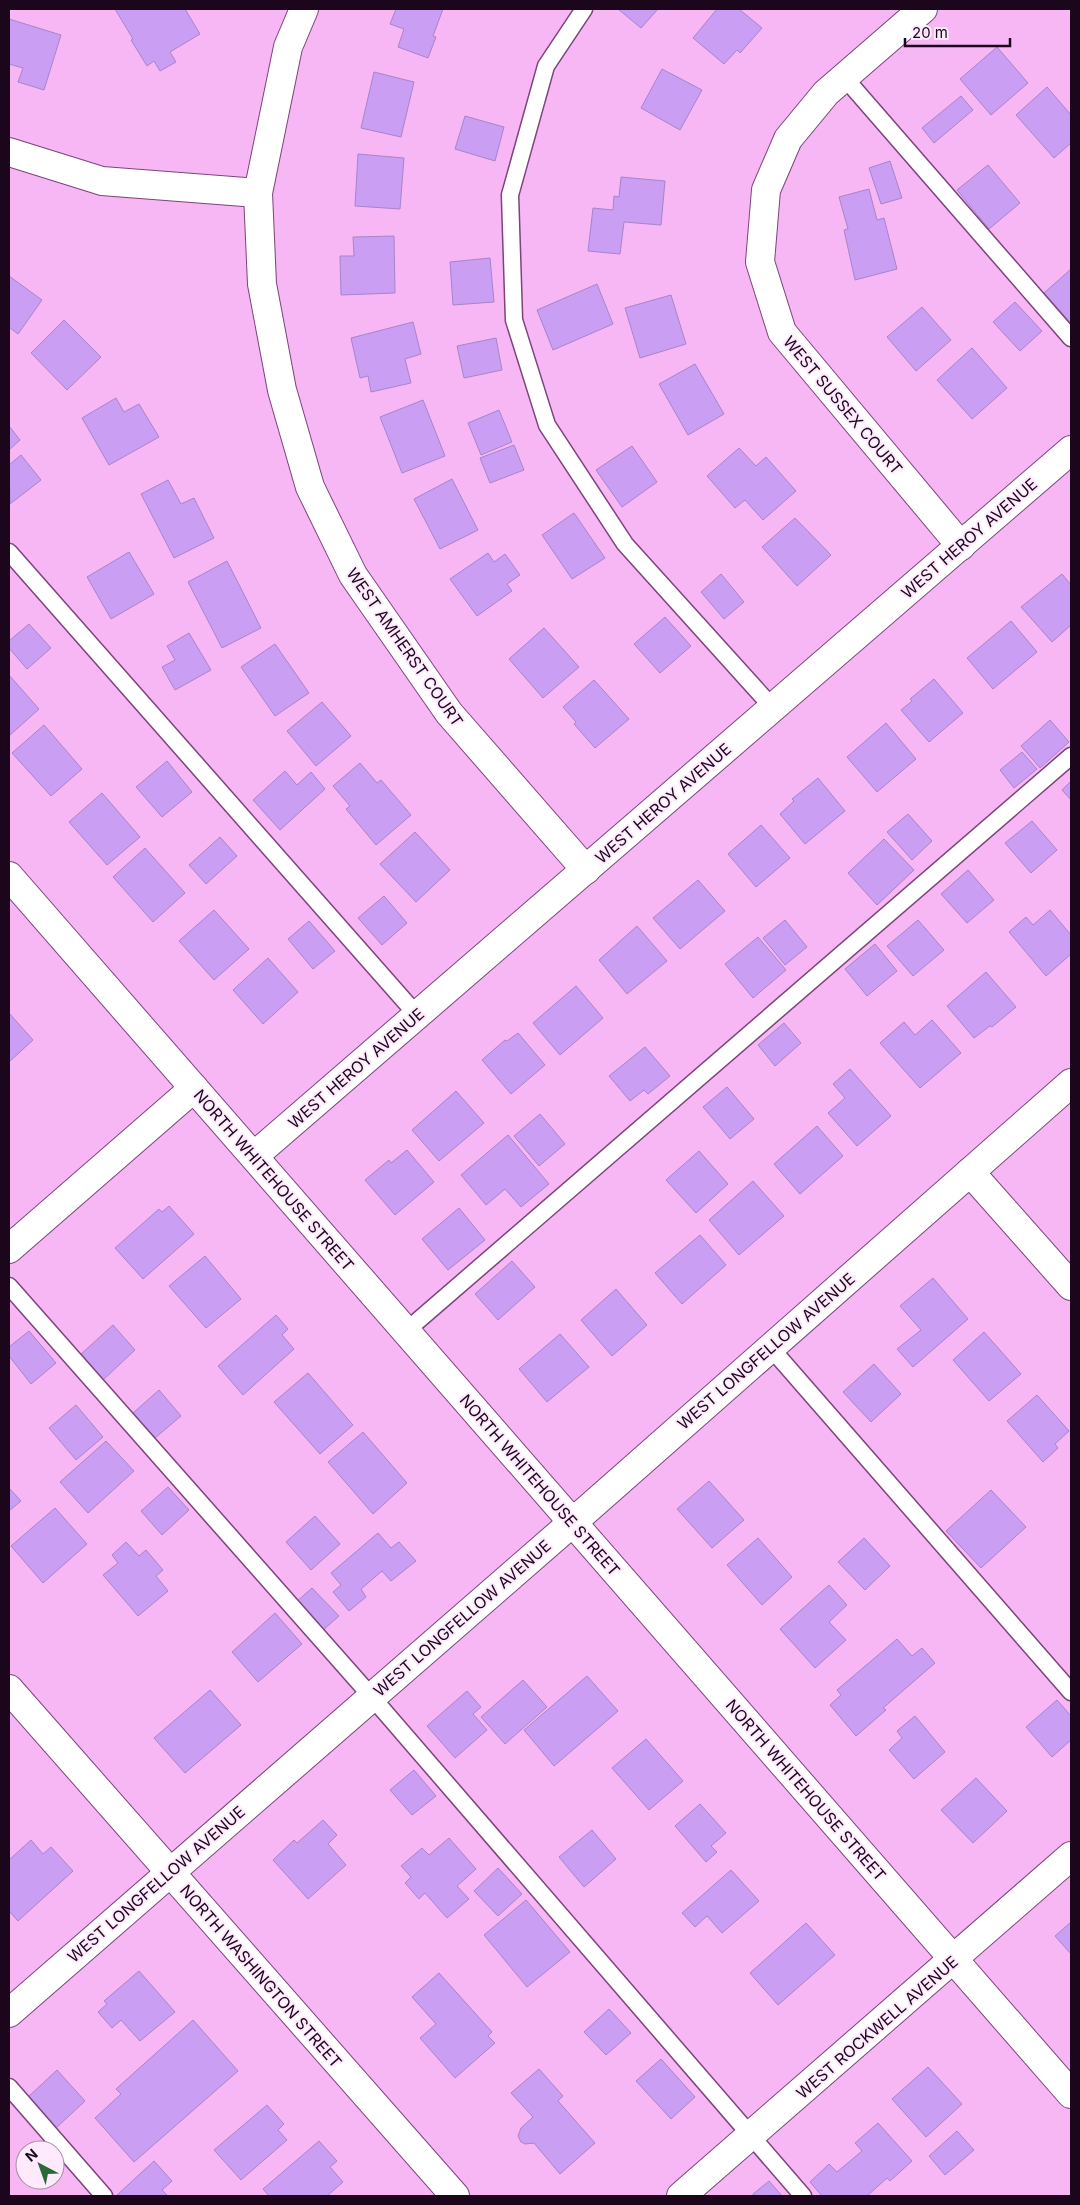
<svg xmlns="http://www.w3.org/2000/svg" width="1080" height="2205" viewBox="0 0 1080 2205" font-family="Inter,sans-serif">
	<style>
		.building { fill: #ca9ef3; stroke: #a884ca }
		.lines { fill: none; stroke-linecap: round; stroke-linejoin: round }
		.lane-casing { stroke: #7c447b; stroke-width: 19 }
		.street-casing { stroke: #7c447b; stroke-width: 30 }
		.lane { stroke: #fff; stroke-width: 16 }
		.street { stroke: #fff; stroke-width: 28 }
		.labels { text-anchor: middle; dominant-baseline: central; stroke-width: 4; stroke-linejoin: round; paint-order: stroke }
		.street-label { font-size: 16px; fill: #1c061c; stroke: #feeafc }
	</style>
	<rect width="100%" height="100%" fill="#f7b7f5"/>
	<g class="building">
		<path d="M 115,9 L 185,9 L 200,34 L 170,52 L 176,62 L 160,71 L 154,61 L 147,66 L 131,40 L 133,39 Z"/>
		<path d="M 396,9 L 443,9 L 433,36 L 436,37 L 428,58 L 398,47 L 404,29 L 390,24 Z"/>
		<path d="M 618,9 L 658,9 L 641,28 Z"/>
		<path d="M 717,9 L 739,9 L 762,28 L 740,53 L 737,50 L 724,64 L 693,38 Z"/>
		<path d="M 9,19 L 61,35 L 44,90 L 18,82 L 23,68 L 9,64 Z"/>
		<path d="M 997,47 L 1028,83 L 991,115 L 960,79 Z"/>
		<path d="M 662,69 L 702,90 L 680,130 L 641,108 Z"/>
		<path d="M 374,72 L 414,82 L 401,137 L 361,128 Z"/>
		<path d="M 1047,87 L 1071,115 L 1071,143 L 1054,158 L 1016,115 Z"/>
		<path d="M 961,96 L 973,110 L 934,143 L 922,128 Z"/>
		<path d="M 465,116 L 504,127 L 495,161 L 455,149 Z"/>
		<path d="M 358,154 L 404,158 L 400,209 L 355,206 Z"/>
		<path d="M 890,161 L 902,198 L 881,204 L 869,168 Z"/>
		<path d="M 988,165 L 1020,203 L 989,229 L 957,190 Z"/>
		<path d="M 621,177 L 665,181 L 661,225 L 624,222 L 620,254 L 588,251 L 593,208 L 613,210 L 614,196 L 619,197 Z"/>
		<path d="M 869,189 L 877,220 L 884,218 L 897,269 L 855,280 L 844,230 L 848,229 L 839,197 Z"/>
		<path d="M 394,236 L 395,293 L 341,295 L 340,256 L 354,256 L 353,237 Z"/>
		<path d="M 490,258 L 494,302 L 453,305 L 450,262 Z"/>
		<path d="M 1071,269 L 1071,323 L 1044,293 Z"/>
		<path d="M 9,276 L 42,300 L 18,334 L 9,327 Z"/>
		<path d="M 597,284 L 613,324 L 553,350 L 537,310 Z"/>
		<path d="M 671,295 L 686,344 L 640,358 L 625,308 Z"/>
		<path d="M 1015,302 L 1042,331 L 1020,351 L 993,322 Z"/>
		<path d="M 922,307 L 951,340 L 916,371 L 887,337 Z"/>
		<path d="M 64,320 L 101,357 L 67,390 L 31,353 Z"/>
		<path d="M 413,322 L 421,354 L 405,359 L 411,383 L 371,392 L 368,376 L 360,378 L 351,338 Z"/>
		<path d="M 496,338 L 502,370 L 464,378 L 457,346 Z"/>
		<path d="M 972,348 L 1007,388 L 972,419 L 937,380 Z"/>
		<path d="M 695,364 L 724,414 L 688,435 L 659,384 Z"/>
		<path d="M 116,398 L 124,412 L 139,404 L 159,437 L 109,465 L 82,418 Z"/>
		<path d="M 423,400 L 445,456 L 402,473 L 380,417 Z"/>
		<path d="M 499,410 L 512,442 L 481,455 L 468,423 Z"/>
		<path d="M 9,426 L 20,440 L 9,450 Z"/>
		<path d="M 514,445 L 524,470 L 490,483 L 480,458 Z"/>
		<path d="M 632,446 L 657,482 L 622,507 L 596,470 Z"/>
		<path d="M 739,448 L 756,466 L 766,457 L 796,491 L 763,520 L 745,500 L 735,508 L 707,476 Z"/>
		<path d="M 21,455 L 41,480 L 10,504 L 9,465 Z"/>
		<path d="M 452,479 L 478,530 L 440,549 L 414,499 Z"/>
		<path d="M 168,480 L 181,504 L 194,498 L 214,538 L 174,558 L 141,494 Z"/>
		<path d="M 574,513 L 605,558 L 572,579 L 542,535 Z"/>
		<path d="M 795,518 L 831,555 L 797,586 L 762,547 Z"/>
		<path d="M 129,552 L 154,594 L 111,619 L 87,577 Z"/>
		<path d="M 488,553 L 494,562 L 505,554 L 520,575 L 507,584 L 512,591 L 477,616 L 450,579 Z"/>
		<path d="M 227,561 L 261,628 L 222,648 L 188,582 Z"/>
		<path d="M 721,574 L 744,602 L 724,619 L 701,592 Z"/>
		<path d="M 1062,574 L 1071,585 L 1071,625 L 1052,642 L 1021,607 Z"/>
		<path d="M 665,617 L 691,646 L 660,673 L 634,644 Z"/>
		<path d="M 1011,621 L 1037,652 L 993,689 L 967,658 Z"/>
		<path d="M 29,624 L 51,648 L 27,669 L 9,648 L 9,641 Z"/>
		<path d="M 544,628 L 579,667 L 543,698 L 509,659 Z"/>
		<path d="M 189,633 L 211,670 L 175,690 L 162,667 L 175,660 L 167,646 Z"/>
		<path d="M 275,644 L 309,693 L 275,716 L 241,667 Z"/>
		<path d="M 9,675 L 39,709 L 9,736 Z"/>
		<path d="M 934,679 L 963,713 L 929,742 L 901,710 L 912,701 L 910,699 Z"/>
		<path d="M 594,680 L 629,719 L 595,748 L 574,724 L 576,722 L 563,707 Z"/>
		<path d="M 322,702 L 351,736 L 316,766 L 287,731 Z"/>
		<path d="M 1050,720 L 1069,742 L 1040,768 L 1021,746 Z"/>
		<path d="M 886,723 L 916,759 L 877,792 L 847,757 Z"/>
		<path d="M 44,725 L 82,769 L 51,796 L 12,753 Z"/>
		<path d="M 1022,752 L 1037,769 L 1014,788 L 1000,770 Z"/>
		<path d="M 167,761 L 192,792 L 162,817 L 136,787 Z"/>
		<path d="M 360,763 L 377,783 L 381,780 L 411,815 L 376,845 L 346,809 L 350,806 L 333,786 Z"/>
		<path d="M 285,771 L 297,785 L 311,772 L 325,789 L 280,830 L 253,800 Z"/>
		<path d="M 818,778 L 845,811 L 805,844 L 780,814 L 794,801 L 792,799 Z"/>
		<path d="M 1071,781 L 1071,800 L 1062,790 Z"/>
		<path d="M 102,793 L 140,837 L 107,865 L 69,822 Z"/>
		<path d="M 908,814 L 932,841 L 912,860 L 887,832 Z"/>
		<path d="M 1032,821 L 1057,850 L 1031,873 L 1005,843 Z"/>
		<path d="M 761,825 L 790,858 L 756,887 L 728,854 Z"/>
		<path d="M 415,832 L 450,870 L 416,902 L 380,864 Z"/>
		<path d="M 220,837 L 237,856 L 206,884 L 189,865 Z"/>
		<path d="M 884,839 L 914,870 L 877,905 L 848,873 Z"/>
		<path d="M 145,848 L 185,893 L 153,922 L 113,877 Z"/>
		<path d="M 968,870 L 994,900 L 967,923 L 941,894 Z"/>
		<path d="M 698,880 L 725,911 L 680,949 L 653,918 Z"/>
		<path d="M 384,896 L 407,923 L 382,945 L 358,918 Z"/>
		<path d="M 214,910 L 249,949 L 214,980 L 179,941 Z"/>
		<path d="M 1050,910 L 1071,935 L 1071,954 L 1046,976 L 1009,932 L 1026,917 L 1033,925 Z"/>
		<path d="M 785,920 L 807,947 L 785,965 L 763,938 Z"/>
		<path d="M 918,920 L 944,950 L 913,976 L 887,946 Z"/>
		<path d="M 309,921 L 335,951 L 313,969 L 288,939 Z"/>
		<path d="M 637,926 L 667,961 L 627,994 L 599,960 Z"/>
		<path d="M 758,937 L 786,970 L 753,998 L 725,964 Z"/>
		<path d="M 875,944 L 897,971 L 867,996 L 845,969 Z"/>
		<path d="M 268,958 L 298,992 L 263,1024 L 233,990 Z"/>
		<path d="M 986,972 L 1016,1007 L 992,1027 L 990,1026 L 974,1038 L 947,1006 Z"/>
		<path d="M 576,986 L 603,1018 L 560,1055 L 533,1023 Z"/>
		<path d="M 9,1013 L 33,1040 L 9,1062 Z"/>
		<path d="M 932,1020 L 961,1053 L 920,1088 L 880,1043 L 904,1022 L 915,1035 Z"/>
		<path d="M 784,1023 L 801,1043 L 775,1066 L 758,1045 Z"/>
		<path d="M 518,1033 L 545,1065 L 511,1094 L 482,1060 L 505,1040 L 507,1041 Z"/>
		<path d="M 645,1047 L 670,1076 L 648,1094 L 644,1090 L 630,1101 L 609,1076 Z"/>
		<path d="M 850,1069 L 891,1116 L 857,1146 L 828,1113 L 845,1098 L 833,1084 Z"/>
		<path d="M 727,1087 L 754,1119 L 730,1139 L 703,1107 Z"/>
		<path d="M 456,1091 L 484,1123 L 439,1161 L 412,1130 Z"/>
		<path d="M 540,1114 L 565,1144 L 539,1166 L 514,1136 Z"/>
		<path d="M 817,1126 L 843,1156 L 800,1194 L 774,1164 Z"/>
		<path d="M 508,1135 L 549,1184 L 521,1207 L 505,1189 L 486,1205 L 461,1175 Z"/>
		<path d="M 407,1150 L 434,1182 L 395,1215 L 365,1180 L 389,1160 L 391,1163 Z"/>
		<path d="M 699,1151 L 728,1184 L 696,1213 L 666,1180 Z"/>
		<path d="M 753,1181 L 784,1216 L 739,1255 L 709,1220 Z"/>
		<path d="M 169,1206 L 194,1234 L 143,1279 L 115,1248 L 159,1209 L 162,1212 Z"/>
		<path d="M 459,1208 L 485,1240 L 448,1270 L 422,1239 Z"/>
		<path d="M 700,1235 L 726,1265 L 682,1304 L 655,1273 Z"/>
		<path d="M 205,1256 L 241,1299 L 206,1328 L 169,1286 Z"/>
		<path d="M 512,1261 L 535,1287 L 498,1320 L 475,1294 Z"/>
		<path d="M 933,1278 L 968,1319 L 913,1367 L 897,1349 L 921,1330 L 900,1306 Z"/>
		<path d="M 616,1289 L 647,1325 L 612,1356 L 581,1320 Z"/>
		<path d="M 276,1315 L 288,1329 L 282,1335 L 294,1349 L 243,1395 L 218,1366 Z"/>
		<path d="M 113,1325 L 135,1350 L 103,1380 L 80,1355 Z"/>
		<path d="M 29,1331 L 56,1363 L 31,1384 L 9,1356 L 9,1347 Z"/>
		<path d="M 984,1332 L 1021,1374 L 989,1401 L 953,1360 Z"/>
		<path d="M 560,1334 L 589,1367 L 547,1402 L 519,1369 Z"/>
		<path d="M 874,1364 L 901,1394 L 871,1422 L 843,1392 Z"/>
		<path d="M 308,1373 L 353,1425 L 320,1454 L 274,1402 Z"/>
		<path d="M 159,1390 L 181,1416 L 155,1438 L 133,1413 Z"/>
		<path d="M 1037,1395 L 1069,1431 L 1055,1444 L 1058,1448 L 1043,1462 L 1007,1421 Z"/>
		<path d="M 76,1405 L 103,1437 L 76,1460 L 49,1428 Z"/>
		<path d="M 363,1432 L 407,1483 L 373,1514 L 328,1462 Z"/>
		<path d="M 106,1441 L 134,1471 L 88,1513 L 60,1482 Z"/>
		<path d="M 709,1481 L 744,1520 L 712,1548 L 677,1509 Z"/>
		<path d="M 168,1487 L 189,1510 L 162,1535 L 141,1511 Z"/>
		<path d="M 9,1488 L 21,1501 L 9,1511 Z"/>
		<path d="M 991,1490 L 1026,1527 L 981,1568 L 946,1531 Z"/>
		<path d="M 55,1508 L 87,1544 L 43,1583 L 11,1546 Z"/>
		<path d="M 315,1516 L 340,1544 L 311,1570 L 286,1542 Z"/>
		<path d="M 378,1533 L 391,1548 L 399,1542 L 416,1561 L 391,1581 L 382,1571 L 361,1589 L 366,1597 L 349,1611 L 333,1592 L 341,1585 L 331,1573 Z"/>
		<path d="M 758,1538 L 792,1577 L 762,1605 L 727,1565 Z"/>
		<path d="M 864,1538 L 890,1566 L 865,1590 L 838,1562 Z"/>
		<path d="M 126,1542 L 139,1556 L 146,1550 L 163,1570 L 156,1576 L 168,1591 L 138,1616 L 103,1575 L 118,1563 L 112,1555 Z"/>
		<path d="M 829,1585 L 847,1605 L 829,1622 L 846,1640 L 815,1668 L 780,1629 Z"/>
		<path d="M 312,1588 L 339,1616 L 321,1632 L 294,1604 Z"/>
		<path d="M 275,1613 L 302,1644 L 258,1682 L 232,1652 Z"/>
		<path d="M 897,1639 L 912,1656 L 922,1648 L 935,1663 L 883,1708 L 886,1710 L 856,1736 L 830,1705 L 841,1695 L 837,1690 Z"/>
		<path d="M 587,1676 L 618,1711 L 554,1766 L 524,1730 Z"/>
		<path d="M 523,1680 L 547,1707 L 505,1744 L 481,1717 Z"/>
		<path d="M 210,1690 L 241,1725 L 185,1773 L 154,1738 Z"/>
		<path d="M 467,1691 L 481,1707 L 473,1714 L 487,1730 L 455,1758 L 427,1726 Z"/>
		<path d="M 1057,1700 L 1071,1716 L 1071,1740 L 1052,1757 L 1026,1727 Z"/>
		<path d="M 915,1716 L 945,1752 L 914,1779 L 889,1750 L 902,1738 L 897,1731 Z"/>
		<path d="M 646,1739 L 683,1781 L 649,1810 L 612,1768 Z"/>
		<path d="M 414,1770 L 436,1796 L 412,1815 L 390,1790 Z"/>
		<path d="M 976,1778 L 1007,1811 L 973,1843 L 941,1810 Z"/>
		<path d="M 700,1804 L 726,1833 L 711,1846 L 717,1852 L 706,1862 L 675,1826 Z"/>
		<path d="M 323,1820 L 337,1835 L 328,1844 L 346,1865 L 308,1899 L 273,1860 L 294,1840 L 297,1843 Z"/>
		<path d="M 592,1830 L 616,1859 L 584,1887 L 559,1857 Z"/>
		<path d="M 449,1838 L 476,1869 L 457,1886 L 469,1899 L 447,1918 L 425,1893 L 419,1899 L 405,1883 L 411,1877 L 401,1866 L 422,1848 L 429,1855 Z"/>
		<path d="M 31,1840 L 43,1854 L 51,1847 L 73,1871 L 18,1921 L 9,1911 L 9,1860 Z"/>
		<path d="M 498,1868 L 522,1894 L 498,1916 L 474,1891 Z"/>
		<path d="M 731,1870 L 759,1901 L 722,1933 L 707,1916 L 695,1927 L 682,1913 Z"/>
		<path d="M 526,1900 L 570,1952 L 527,1987 L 484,1935 Z"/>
		<path d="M 1071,1922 L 1071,1954 L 1055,1936 Z"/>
		<path d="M 806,1923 L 835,1955 L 778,2005 L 750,1973 Z"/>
		<path d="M 139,1971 L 175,2012 L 140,2041 L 121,2020 L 112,2028 L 98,2012 L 107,2004 L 104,2001 Z"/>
		<path d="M 439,1973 L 492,2032 L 488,2036 L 495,2043 L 455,2078 L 420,2038 L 436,2024 L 412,1997 Z"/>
		<path d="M 609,2009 L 631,2033 L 606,2055 L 584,2032 Z"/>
		<path d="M 193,2020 L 238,2071 L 134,2162 L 95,2118 L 121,2094 L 116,2089 Z"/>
		<path d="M 661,2059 L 695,2097 L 671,2119 L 636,2081 Z"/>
		<path d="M 928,2067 L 962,2104 L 926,2137 L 892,2099 Z"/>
		<path d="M 539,2069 L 563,2096 L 558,2101 L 595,2143 L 560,2174 L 534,2143 L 525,2144 L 521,2142 L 518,2136 L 521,2128 L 533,2117 L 511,2093 Z"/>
		<path d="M 57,2070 L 85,2101 L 56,2128 L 27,2098 Z"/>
		<path d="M 267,2105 L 284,2124 L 278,2130 L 287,2140 L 241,2180 L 214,2150 Z"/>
		<path d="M 878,2123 L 912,2161 L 890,2181 L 887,2178 L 867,2196 L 822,2196 L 810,2182 L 829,2164 L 837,2172 L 862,2151 L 855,2143 Z"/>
		<path d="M 957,2131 L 974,2150 L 945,2175 L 929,2156 Z"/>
		<path d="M 319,2141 L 337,2161 L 330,2167 L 343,2182 L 327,2196 L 269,2196 L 263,2189 Z"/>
		<path d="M 154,2161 L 172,2181 L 162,2190 L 168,2196 L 116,2196 Z"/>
		<path d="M 769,2181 L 782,2196 L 754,2196 L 753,2194 Z"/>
	</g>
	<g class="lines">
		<defs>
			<g id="lane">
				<path d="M 584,9 L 546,66 L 510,195 L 514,320 L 547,425 L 625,544 L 773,708"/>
				<path d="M 844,77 L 1071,338"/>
				<path d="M 9,552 L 417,1015"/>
				<path d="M 9,1286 L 371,1696 L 803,2196"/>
				<path d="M 406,1331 L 1071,756"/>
				<path d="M 770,1347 L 1071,1692"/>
				<path d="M 9,2087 L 104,2196"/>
			</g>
			<g id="street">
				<path d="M 304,9 L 288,47 L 258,193 L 262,284 L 282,390 L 310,487 L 353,575 L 449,713 L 586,870"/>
				<path d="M 923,9 L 826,93 L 788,139 L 766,190 L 760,262 L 782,332 L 961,546"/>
				<path d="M 9,152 L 102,181 L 258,193"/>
				<path d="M 9,876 L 1071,2094"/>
				<path d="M 254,1156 L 1071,450"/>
				<path d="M 970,1172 L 1071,1286"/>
				<path d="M 9,1249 L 194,1088"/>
				<path d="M 9,1689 L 455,2196"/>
				<path d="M 9,2013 L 573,1522 L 1071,1083"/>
				<path d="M 681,2196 L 1071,1856"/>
			</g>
		</defs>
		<use href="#lane" class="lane-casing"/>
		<use href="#street" class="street-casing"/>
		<use href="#lane" class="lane"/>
		<use href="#street" class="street"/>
	</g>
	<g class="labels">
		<g class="street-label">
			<text transform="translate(843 405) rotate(50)">WEST SUSSEX COURT</text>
			<text transform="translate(969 538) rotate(-41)">WEST HEROY AVENUE</text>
			<text transform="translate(405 647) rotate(55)">WEST AMHERST COURT</text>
			<text transform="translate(663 803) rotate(-41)">WEST HEROY AVENUE</text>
			<text transform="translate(356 1068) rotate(-41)">WEST HEROY AVENUE</text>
			<text transform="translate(274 1180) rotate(49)">NORTH WHITEHOUSE STREET</text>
			<text transform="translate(766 1351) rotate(-41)">WEST LONGFELLOW AVENUE</text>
			<text transform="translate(540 1485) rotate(49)">NORTH WHITEHOUSE STREET</text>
			<text transform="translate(462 1618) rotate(-41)">WEST LONGFELLOW AVENUE</text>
			<text transform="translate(806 1790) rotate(49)">NORTH WHITEHOUSE STREET</text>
			<text transform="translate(156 1884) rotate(-41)">WEST LONGFELLOW AVENUE</text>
			<text transform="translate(261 1976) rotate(49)">NORTH WASHINGTON STREET</text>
			<text transform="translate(877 2027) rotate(-41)">WEST ROCKWELL AVENUE</text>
		</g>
	</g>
	<rect width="1080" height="2205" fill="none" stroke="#1c061c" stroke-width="20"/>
	<g transform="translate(40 2165) rotate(319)"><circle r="24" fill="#feeafc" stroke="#a48fa2"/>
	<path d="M0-4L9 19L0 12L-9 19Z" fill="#286a35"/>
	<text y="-8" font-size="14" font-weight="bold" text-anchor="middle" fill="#1c061c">N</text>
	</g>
	<path d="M905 38v8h105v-8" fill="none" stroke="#1c061c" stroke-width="2.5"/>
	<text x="912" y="38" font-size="15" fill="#1c061c" stroke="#feeafc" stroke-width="4" paint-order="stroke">20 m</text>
</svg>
